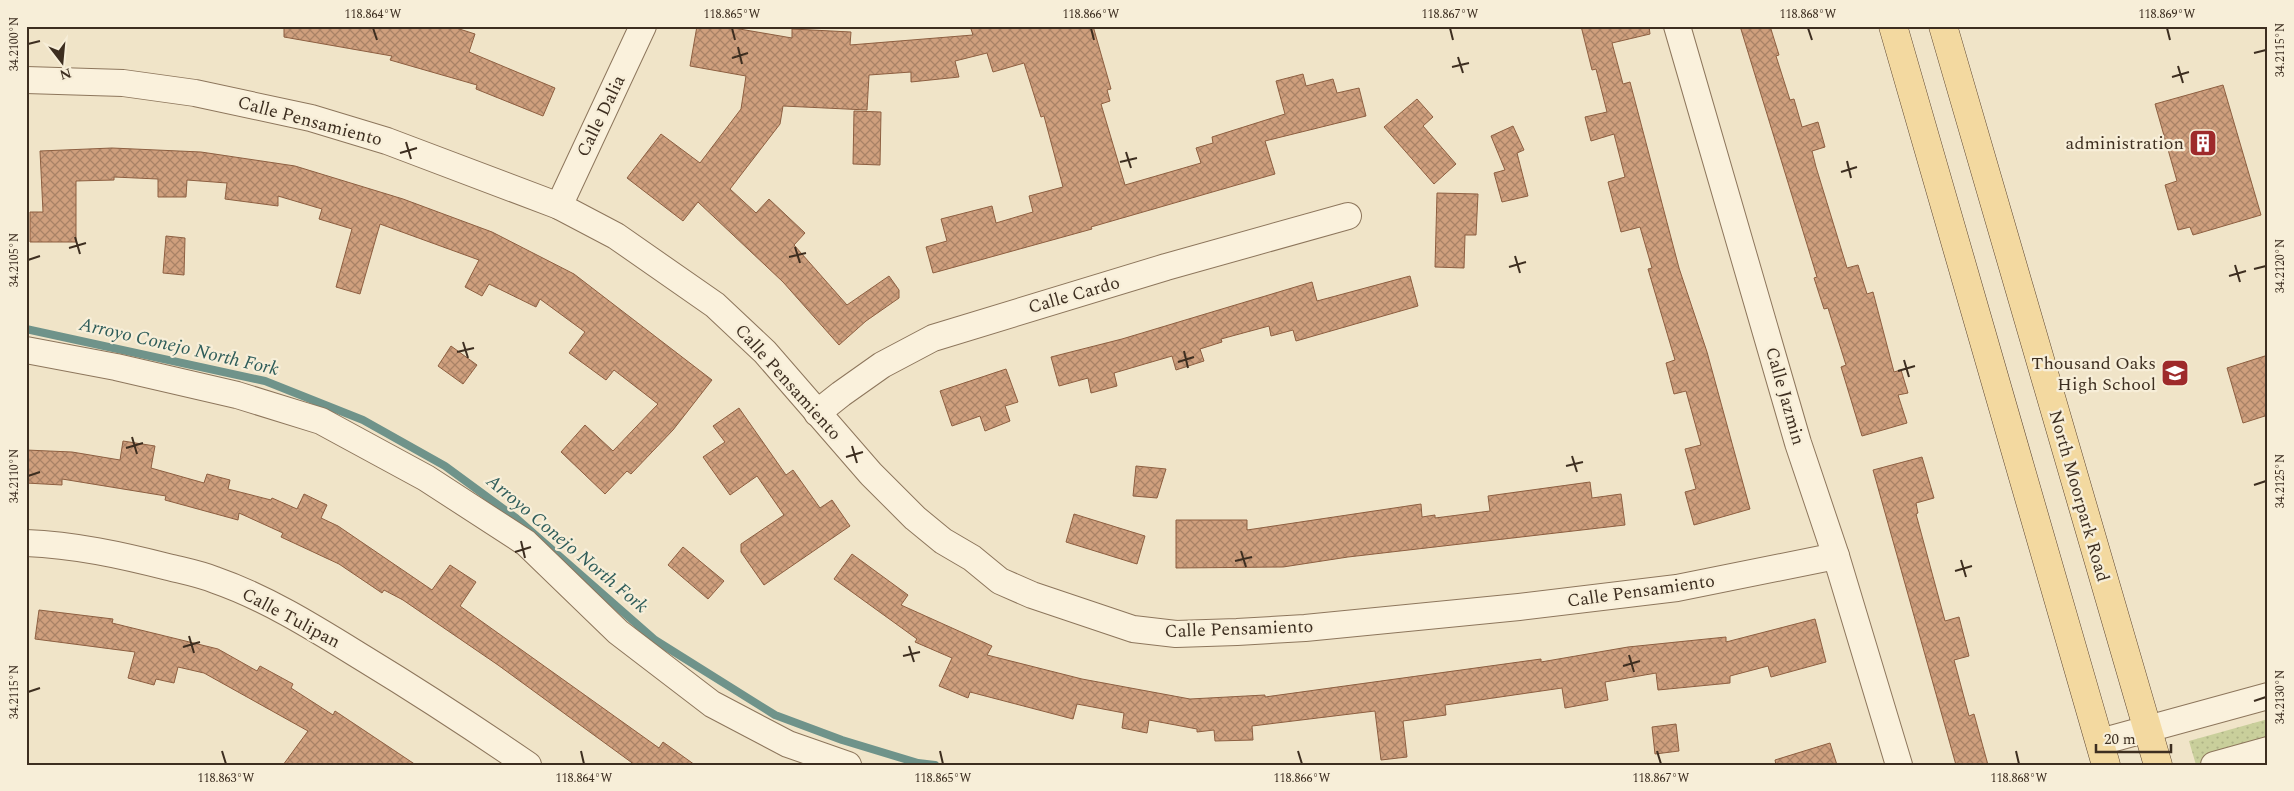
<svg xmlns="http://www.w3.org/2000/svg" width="2294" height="791" viewBox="0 0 2294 791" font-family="Spectral,serif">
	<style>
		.green { fill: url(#green-dots) }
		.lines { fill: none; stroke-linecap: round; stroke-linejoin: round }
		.stream { stroke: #6f938a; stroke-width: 8 }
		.building { fill: url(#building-cross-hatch); stroke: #8d5f41 }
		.minor-casing { stroke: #8d765c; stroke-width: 28 }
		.major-casing { stroke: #5b4430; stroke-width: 29 }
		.minor { stroke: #faf1dc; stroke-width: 26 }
		.major { stroke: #f3d9a0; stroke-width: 28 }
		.ticks { fill: none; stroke: #3d2e20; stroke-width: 2 }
		.labels { text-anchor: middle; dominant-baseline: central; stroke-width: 4.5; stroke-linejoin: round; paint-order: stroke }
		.street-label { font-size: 18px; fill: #3d2e20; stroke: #f7eed8 }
		.poi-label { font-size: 18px; fill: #3d2e20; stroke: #f7eed8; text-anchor: end }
		.water-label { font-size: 19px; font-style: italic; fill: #2f5d5a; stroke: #f7eed8 }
		.neatline { fill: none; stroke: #3d2e20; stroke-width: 2 }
		.ticks-label { font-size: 12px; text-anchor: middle; fill: #3d2e20 }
	</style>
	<defs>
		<pattern id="green-dots" width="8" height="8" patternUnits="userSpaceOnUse" patternTransform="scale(1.25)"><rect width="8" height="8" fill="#c9cf9b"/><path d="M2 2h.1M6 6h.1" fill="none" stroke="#aeb285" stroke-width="1.8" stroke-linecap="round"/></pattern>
		<pattern id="building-cross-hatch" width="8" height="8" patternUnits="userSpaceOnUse" patternTransform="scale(1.25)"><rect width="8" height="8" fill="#cf9f7d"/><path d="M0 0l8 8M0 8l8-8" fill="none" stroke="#a98266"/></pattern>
	</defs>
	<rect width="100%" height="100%" fill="#f0e4c8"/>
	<path class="green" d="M 2268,719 L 2268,765 L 2196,765 L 2189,741 Z"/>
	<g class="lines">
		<path class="stream" d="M 26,329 L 265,381 L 363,420 L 445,466 L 516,518 L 655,640 L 775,715 L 842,740 L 918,763 L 935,765"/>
	</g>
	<g class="building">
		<path d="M 284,26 L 450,26 L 475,34 L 469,52 L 555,88 L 543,116 L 476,89 L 477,85 L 390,60 L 392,56 L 284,37 Z"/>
		<path d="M 697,26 L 722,26 L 792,38 L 792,29 L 851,32 L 850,45 L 973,35 L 970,26 L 1093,26 L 1111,89 L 1107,90 L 1110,101 L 1101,104 L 1125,185 L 1201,163 L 1196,148 L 1213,143 L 1212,137 L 1285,114 L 1276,81 L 1303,74 L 1306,86 L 1333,79 L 1337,93 L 1359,88 L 1366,116 L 1265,141 L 1275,174 L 1091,227 L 1092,229 L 933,273 L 926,247 L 947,241 L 941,219 L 992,206 L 996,223 L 1033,212 L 1029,196 L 1063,187 L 1044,116 L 1041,117 L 1024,63 L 993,72 L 987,53 L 955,61 L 959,77 L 911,82 L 911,72 L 869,75 L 867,110 L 783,106 L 780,124 L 730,189 L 756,213 L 769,199 L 805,233 L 794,245 L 847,305 L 889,276 L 899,290 L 899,298 L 866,321 L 839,345 L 783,282 L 698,202 L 683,221 L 627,178 L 661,134 L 700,163 L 741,109 L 746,76 L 690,66 Z"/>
		<path d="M 1581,26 L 1649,26 L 1650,34 L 1612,43 L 1623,84 L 1630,82 L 1679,268 L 1707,352 L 1750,509 L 1694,525 L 1685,492 L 1696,489 L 1685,449 L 1701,445 L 1686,391 L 1674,394 L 1666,363 L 1675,360 L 1648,269 L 1652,268 L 1640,227 L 1621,232 L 1608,182 L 1625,177 L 1614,134 L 1591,141 L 1585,117 L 1607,112 L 1596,69 L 1592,70 Z"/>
		<path d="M 1740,26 L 1770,26 L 1779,55 L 1776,56 L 1790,100 L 1794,99 L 1802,127 L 1818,122 L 1825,147 L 1812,151 L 1816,167 L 1847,268 L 1858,265 L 1867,294 L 1873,292 L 1894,372 L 1901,370 L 1908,393 L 1898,395 L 1907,423 L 1862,436 L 1841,367 L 1846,365 L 1828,308 L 1824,309 L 1814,278 L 1817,277 Z"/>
		<path d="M 2223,85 L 2261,215 L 2193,235 L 2190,227 L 2178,230 L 2165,185 L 2177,181 L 2155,104 Z"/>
		<path d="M 1417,99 L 1433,117 L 1423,126 L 1456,164 L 1434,184 L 1384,127 Z"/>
		<path d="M 854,111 L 881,112 L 880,165 L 853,164 Z"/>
		<path d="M 1513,126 L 1524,150 L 1517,153 L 1528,196 L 1502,202 L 1494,173 L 1505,170 L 1491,136 Z"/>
		<path d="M 112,148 L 201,152 L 295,166 L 403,199 L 492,232 L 574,274 L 712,380 L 673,430 L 631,474 L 627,471 L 605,494 L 561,452 L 585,425 L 613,451 L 658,404 L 614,370 L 606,380 L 569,353 L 585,332 L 540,299 L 536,307 L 489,284 L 482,296 L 465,287 L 479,260 L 380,224 L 360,294 L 336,287 L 352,229 L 319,219 L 322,209 L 278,196 L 278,206 L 225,199 L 227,183 L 187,180 L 186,197 L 158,197 L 158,179 L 114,177 L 114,180 L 76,181 L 76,242 L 30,242 L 30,212 L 43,212 L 40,151 Z"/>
		<path d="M 1437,193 L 1478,194 L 1476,235 L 1465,235 L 1464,268 L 1435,267 Z"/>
		<path d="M 166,236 L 185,238 L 184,275 L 163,273 Z"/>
		<path d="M 1410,276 L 1418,306 L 1296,341 L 1293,330 L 1271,336 L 1269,326 L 1221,339 L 1222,342 L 1200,349 L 1204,361 L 1176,370 L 1172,356 L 1114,373 L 1117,386 L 1091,393 L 1088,378 L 1059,386 L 1051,357 L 1122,339 L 1312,282 L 1317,301 Z"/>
		<path d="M 451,346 L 477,365 L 463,384 L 438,366 Z"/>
		<path d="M 2268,355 L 2268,415 L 2243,423 L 2227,368 Z"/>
		<path d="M 1006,369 L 1018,402 L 1005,406 L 1010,421 L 985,431 L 980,416 L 952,426 L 940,391 Z"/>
		<path d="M 739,408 L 786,475 L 793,470 L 820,508 L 832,500 L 850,526 L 764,585 L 741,552 L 741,544 L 784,515 L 757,476 L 730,495 L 703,457 L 725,442 L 713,426 Z"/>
		<path d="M 123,441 L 155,446 L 151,468 L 204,483 L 207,474 L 230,480 L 228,489 L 271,500 L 272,498 L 297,509 L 304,494 L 327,505 L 321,518 L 338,526 L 432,590 L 450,565 L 476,582 L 460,606 L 659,748 L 663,742 L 695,765 L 635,765 L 498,665 L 403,600 L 384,590 L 382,593 L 339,564 L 281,537 L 283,533 L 239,513 L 238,520 L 165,500 L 166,496 L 62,479 L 62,485 L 26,483 L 26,450 L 72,452 L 120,460 Z"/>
		<path d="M 1922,457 L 1934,498 L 1916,503 L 1918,513 L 1916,514 L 1945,621 L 1959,617 L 1969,656 L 1954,660 L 1969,716 L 1974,714 L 1988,765 L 1956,765 L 1873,470 Z"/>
		<path d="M 1136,466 L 1166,469 L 1157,498 L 1133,496 Z"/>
		<path d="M 1590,482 L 1592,498 L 1621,494 L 1625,525 L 1348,557 L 1283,567 L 1176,568 L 1176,520 L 1247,520 L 1247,530 L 1421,504 L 1422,517 L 1435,515 L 1435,518 L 1490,511 L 1488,496 Z"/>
		<path d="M 1074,514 L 1145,536 L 1137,564 L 1066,542 Z"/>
		<path d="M 683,547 L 724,581 L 708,599 L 668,565 Z"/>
		<path d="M 852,554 L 908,595 L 901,605 L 992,646 L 987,655 L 1082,679 L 1190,699 L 1265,695 L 1265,697 L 1541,659 L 1541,662 L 1628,647 L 1726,637 L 1726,642 L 1815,619 L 1826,662 L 1771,677 L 1768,666 L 1730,676 L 1730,683 L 1658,690 L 1656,673 L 1605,682 L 1608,700 L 1565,708 L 1562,688 L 1445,705 L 1446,715 L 1403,721 L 1407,757 L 1381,760 L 1375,711 L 1252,726 L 1253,740 L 1215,741 L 1214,730 L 1197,732 L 1197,729 L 1149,720 L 1147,733 L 1122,728 L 1124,713 L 1077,704 L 1073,719 L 970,692 L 968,698 L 939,686 L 952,658 L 915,642 L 917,639 L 834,579 Z"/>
		<path d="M 39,610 L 113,619 L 112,623 L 218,649 L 257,671 L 260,666 L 293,684 L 291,688 L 333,715 L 335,711 L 416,765 L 283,765 L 308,731 L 204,673 L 178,667 L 174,683 L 156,679 L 154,685 L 128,678 L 135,652 L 35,639 Z"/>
		<path d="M 1676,724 L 1679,751 L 1655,754 L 1652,727 Z"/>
		<path d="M 1830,743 L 1837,765 L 1776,765 L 1775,760 Z"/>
	</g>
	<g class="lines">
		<defs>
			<g id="minor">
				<path d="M 1677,26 L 1798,443 L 1836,556 L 1899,765"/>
				<path d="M 26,80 L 123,83 L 195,93 L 311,118 L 387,141 L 559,206 L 616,236 L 715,305 L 765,352 L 871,474 L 915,518 L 943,541 L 972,558 L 1000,581 L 1032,595 L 1133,629 L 1176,634 L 1237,632 L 1305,628 L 1519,607 L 1677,588 L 1836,556"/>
				<path d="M 559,206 L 643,26"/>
				<path d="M 26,350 L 116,367 L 237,395 L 321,421 L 426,478 L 526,543 L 618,632 L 712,704 L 788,744 L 848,765"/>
				<path d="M 817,413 L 841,394 L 882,365 L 933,338 L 1166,267 L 1348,216"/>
				<path d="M 26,543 C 75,545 121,555 168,567 C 184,571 200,574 215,580 C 267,598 316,629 363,658 C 419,692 474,728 528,765"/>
				<path d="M 2100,742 L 2268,696"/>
				<path d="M 2214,765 L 2268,750"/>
			</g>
			<g id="major">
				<path d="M 1893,26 L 2106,765"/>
				<path d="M 1943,26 L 2158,765"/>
			</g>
		</defs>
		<use href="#minor" class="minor-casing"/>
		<use href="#major" class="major-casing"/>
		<use href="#minor" class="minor"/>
		<use href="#major" class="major"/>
	</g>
	<path class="ticks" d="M 373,28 L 377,40M 732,28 L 735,40M 1091,28 L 1094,40M 1450,28 L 1453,40M 1808,28 L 1812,40M 2167,28 L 2170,40M 28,44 L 40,41M 738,47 L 742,64M 2254,53 L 2266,50M 1458,57 L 1463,73M 732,58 L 748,53M 2178,66 L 2183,83M 1452,67 L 1469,63M 2172,77 L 2189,72M 406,142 L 411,159M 1126,152 L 1131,168M 400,153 L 417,148M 1847,161 L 1851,178M 1120,162 L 1137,158M 1841,172 L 1857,167M 75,237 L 80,254M 795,247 L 800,263M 69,248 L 86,243M 1515,256 L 1520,273M 789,257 L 806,253M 28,260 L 40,256M 2235,265 L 2240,282M 1509,267 L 1526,262M 2254,269 L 2266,266M 2229,276 L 2246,271M 463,342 L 468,358M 1184,351 L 1188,368M 457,352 L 474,348M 1904,360 L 1909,377M 1178,362 L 1194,357M 1898,371 L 1915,366M 132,437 L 137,454M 852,446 L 857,463M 126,448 L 143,443M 1572,456 L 1577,472M 846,457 L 863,452M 1566,466 L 1583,462M 28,476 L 40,472M 2254,485 L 2266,481M 521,541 L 525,558M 1241,551 L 1246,567M 515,552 L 531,547M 1961,560 L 1966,577M 1235,561 L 1252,557M 1955,571 L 1972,566M 189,636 L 194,653M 909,646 L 914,662M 183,647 L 200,642M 1629,655 L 1634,672M 903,656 L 920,652M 1623,666 L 1640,661M 28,692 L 40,688M 2254,701 L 2266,697M 222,751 L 226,764M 581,751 L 584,764M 940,751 L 943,764M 1298,751 L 1302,764M 1657,751 L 1661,764M 2016,751 L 2019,764"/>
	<defs>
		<symbol id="building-square" viewBox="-11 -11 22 22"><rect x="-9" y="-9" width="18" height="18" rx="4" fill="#9e2a2b" stroke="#f7eed8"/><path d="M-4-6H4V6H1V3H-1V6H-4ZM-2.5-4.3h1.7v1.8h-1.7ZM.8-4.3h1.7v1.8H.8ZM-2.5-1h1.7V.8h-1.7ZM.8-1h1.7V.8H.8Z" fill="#fff"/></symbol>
		<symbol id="school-square" viewBox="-11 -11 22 22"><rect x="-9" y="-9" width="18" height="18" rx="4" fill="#9e2a2b" stroke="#f7eed8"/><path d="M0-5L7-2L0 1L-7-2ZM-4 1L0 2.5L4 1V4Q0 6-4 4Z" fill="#fff"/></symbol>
	</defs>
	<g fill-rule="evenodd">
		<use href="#building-square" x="2187" y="127" width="32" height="32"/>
		<use href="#school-square" x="2159" y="357" width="32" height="32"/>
	</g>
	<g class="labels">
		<g class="street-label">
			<text transform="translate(601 116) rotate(-64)">Calle Dalia</text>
			<text transform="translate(310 121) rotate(15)">Calle Pensamiento</text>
			<text transform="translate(1074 295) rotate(-16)">Calle Cardo</text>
			<text transform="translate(788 382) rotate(48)">Calle Pensamiento</text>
			<text transform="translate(1785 396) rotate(74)">Calle Jazmin</text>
			<text transform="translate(2079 496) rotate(74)">North Moorpark Road</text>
			<text transform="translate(1641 591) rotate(-8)">Calle Pensamiento</text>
			<text transform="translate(291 618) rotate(28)">Calle Tulipan</text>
			<text transform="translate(1239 629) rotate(-2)">Calle Pensamiento</text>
		</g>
		<g class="poi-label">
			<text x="2184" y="143">administration</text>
			<text x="2156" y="363">Thousand Oaks<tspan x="2156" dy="21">High School</tspan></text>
		</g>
		<g class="water-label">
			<text transform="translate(179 347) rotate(13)">Arroyo Conejo North Fork</text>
			<text transform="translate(567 544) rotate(40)">Arroyo Conejo North Fork</text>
		</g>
	</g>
	<rect width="2294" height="791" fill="none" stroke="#f7eed8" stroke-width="55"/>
	<g transform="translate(62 62) rotate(164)" stroke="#f7eed8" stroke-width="4" paint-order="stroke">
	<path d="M0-4L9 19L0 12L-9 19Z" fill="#3d2e20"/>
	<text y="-8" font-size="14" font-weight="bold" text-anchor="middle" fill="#3d2e20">N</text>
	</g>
	<path d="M2096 744v8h75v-8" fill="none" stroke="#3d2e20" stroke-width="2.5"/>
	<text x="2104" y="744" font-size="15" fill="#3d2e20" stroke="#f7eed8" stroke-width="4" paint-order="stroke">20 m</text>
	<rect x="28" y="28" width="2238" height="736" class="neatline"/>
	<g class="ticks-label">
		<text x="373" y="18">118.864°W</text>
		<text x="732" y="18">118.865°W</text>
		<text x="1091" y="18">118.866°W</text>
		<text x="1450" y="18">118.867°W</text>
		<text x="1808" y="18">118.868°W</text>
		<text x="2167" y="18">118.869°W</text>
		<text transform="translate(14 44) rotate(-90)" y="4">34.2100°N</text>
		<text transform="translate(2280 50) rotate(-90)" y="4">34.2115°N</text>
		<text transform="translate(14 260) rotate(-90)" y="4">34.2105°N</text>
		<text transform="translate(2280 266) rotate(-90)" y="4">34.2120°N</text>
		<text transform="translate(14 476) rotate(-90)" y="4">34.2110°N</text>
		<text transform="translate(2280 481) rotate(-90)" y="4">34.2125°N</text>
		<text transform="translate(14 692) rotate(-90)" y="4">34.2115°N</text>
		<text transform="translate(2280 697) rotate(-90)" y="4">34.2130°N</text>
		<text x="226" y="782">118.863°W</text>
		<text x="584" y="782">118.864°W</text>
		<text x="943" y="782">118.865°W</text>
		<text x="1302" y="782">118.866°W</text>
		<text x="1661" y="782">118.867°W</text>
		<text x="2019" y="782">118.868°W</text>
	</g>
</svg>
